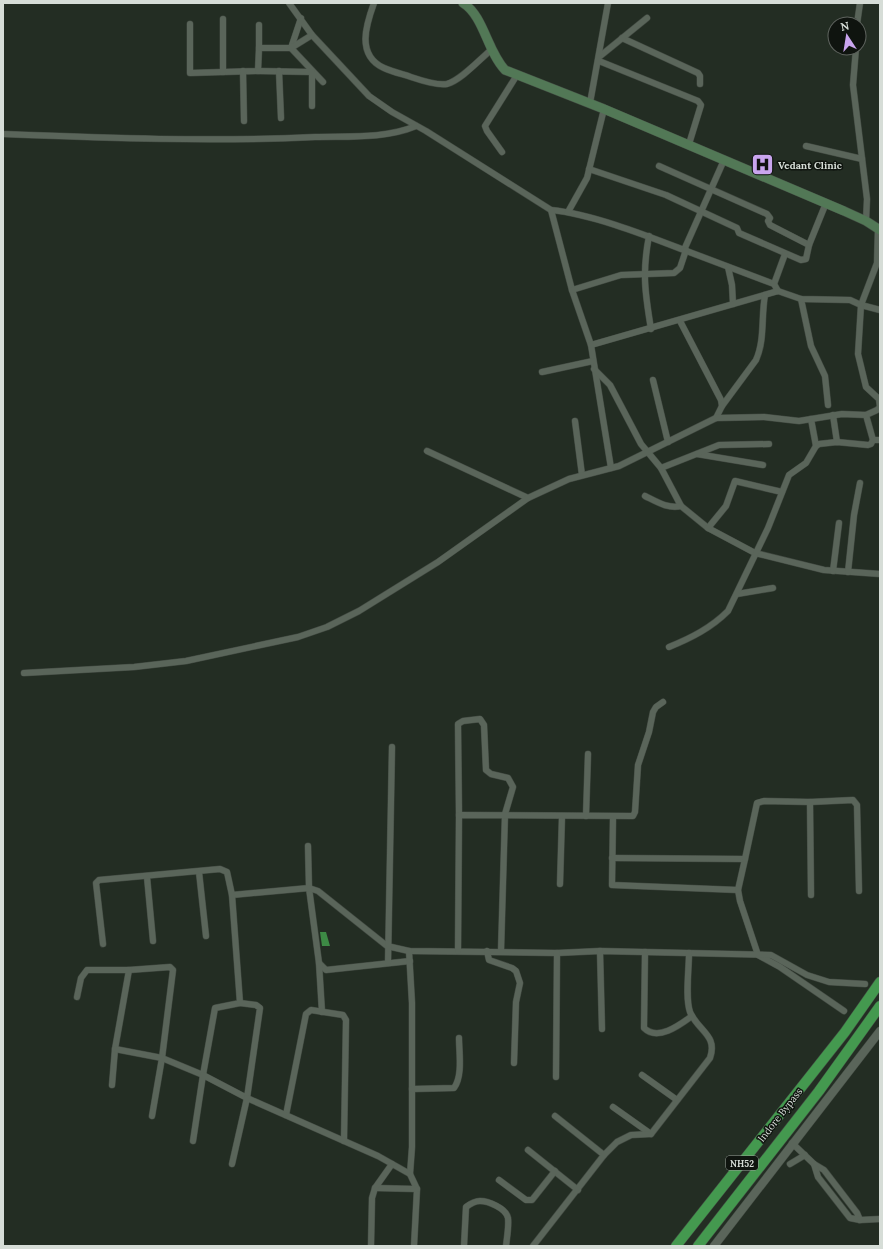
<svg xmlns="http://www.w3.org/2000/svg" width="883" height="1249" viewBox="0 0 883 1249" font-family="Lora,serif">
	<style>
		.water { fill: #3d8a45 }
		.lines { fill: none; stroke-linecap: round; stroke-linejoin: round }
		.minor-casing { stroke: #414941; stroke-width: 7 }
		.tertiary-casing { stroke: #414941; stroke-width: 9 }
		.secondary-casing { stroke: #414941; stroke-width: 10 }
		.trunk-casing { stroke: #414941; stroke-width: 11 }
		.minor { stroke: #5a655a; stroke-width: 6 }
		.tertiary { stroke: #5a655a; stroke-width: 8 }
		.secondary { stroke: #527856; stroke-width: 9 }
		.trunk { stroke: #44994f; stroke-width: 10 }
		.labels { text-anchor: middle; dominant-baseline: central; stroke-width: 3; stroke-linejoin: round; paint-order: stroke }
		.shield { fill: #0f140f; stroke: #9aa19b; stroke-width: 1 }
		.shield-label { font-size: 9px; font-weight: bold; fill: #d6ddd7 }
		.poi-label { font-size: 10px; font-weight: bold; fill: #d6ddd7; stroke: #0f140f; text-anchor: start }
		.street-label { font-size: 10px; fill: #d6ddd7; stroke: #0f140f }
	</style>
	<rect width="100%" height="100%" fill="#232d23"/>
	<path class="water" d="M 320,932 L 326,932 L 330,946 L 322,946 Z"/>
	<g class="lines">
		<defs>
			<g id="minor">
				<path d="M 289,3 L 312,35 L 369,96 L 392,112 L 426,131 L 551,210 C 592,214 645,235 684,250 L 724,160"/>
				<path d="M 374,3 C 366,25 356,55 384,68 C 393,72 402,74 411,77 C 420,80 437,86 447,84 C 461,80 479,60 491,50"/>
				<path d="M 190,24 L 190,73 L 258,71 L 259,48 L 291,48 L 301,18"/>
				<path d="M 857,24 L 860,3"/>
				<path d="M 259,25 L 259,48"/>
				<path d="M 312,35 L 291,48 L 323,82"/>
				<path d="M 622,38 L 698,73 L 700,76 L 700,84"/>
				<path d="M 856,48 L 853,85 L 867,199 L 866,221"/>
				<path d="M 599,57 L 647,18"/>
				<path d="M 599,61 L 698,101 L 701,105 L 689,144"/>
				<path d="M 243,71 L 244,121"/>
				<path d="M 258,71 L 312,72 L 312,106"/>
				<path d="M 279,71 L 281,118"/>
				<path d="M 223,72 L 223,19"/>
				<path d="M 590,103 L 608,3"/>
				<path d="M 3,134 C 107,138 211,142 315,137 C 348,136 385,139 416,126"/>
				<path d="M 806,146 L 862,159"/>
				<path d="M 502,152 L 487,131 L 485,126 L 517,75"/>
				<path d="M 659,166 L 767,214 L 770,218 L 768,221 L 770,225 L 809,245"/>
				<path d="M 589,169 L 666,195 L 737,228 L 739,233 L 801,260 L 806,259 L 809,245 L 826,203"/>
				<path d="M 551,210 L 572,290 L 591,345 L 611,468"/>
				<path d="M 568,212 L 587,178 L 604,109"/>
				<path d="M 649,236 C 642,272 645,293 651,329"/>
				<path d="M 684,250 L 774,284 L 778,291"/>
				<path d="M 728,267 L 732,285 L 733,304"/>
				<path d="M 774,284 L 785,254"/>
				<path d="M 572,290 L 621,275 L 674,273 L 680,268 L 686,250"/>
				<path d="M 801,299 L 811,346 L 825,376 L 828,405"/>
				<path d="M 680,321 L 721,400 L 722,406 L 716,418"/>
				<path d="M 591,345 L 778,291 L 801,299 L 850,300 L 861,305 L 880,310"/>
				<path d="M 594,369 L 610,385 L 641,444 L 661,468 L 681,506 L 708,528 L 755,553 L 824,570 L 880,574"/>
				<path d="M 542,372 L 593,361"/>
				<path d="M 653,380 L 668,442"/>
				<path d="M 722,406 L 756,360 C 765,340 761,317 765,295"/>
				<path d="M 833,415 L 837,442"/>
				<path d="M 866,415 L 877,410 L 880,407 L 879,399 L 866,387 L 858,354 L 861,305 L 877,263 L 878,228"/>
				<path d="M 811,419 L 816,446"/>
				<path d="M 575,421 L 582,475"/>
				<path d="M 427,451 L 528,498 L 569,479 L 619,466 L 716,418 L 764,417 L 799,421 L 842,414 L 866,415 L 873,440"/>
				<path d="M 697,454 L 763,465"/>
				<path d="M 661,468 L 719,445 L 769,444"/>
				<path d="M 645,496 C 657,502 668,509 681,506"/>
				<path d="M 708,528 L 726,506 L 735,481 L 782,492"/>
				<path d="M 833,571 L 839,523"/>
				<path d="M 848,572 L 854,515 L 860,483"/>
				<path d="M 737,594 L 773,588"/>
				<path d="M 669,647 C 691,638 711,628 728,611 L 768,528 L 789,475 L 806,463 L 816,446 L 819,444 L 837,442 L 868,445 L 871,444 L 873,440 L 880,440"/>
				<path d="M 24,673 L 134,667 L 186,661 L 298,637 L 327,627 L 359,611 L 438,562 L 528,498"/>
				<path d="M 810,802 L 811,895"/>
				<path d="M 459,815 L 458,724 L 463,721 L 480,719 L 484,725 L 486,770 L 491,774 L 508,778 L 513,787 L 505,814 L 501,951"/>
				<path d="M 586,816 L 588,754"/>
				<path d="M 613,817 L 612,885 L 738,890"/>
				<path d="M 308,846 L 309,888 L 319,963 L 326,970 L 410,961"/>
				<path d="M 612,858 L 745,859 L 738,890 L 740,901 L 758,955 L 780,967 L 844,1011"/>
				<path d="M 745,859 L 757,803 L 764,801 L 810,802 L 853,800 L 857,805 L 859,891"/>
				<path d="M 199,872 L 206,936"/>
				<path d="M 147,877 L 153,941"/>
				<path d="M 560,884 L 562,816"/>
				<path d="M 103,944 L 96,883 L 99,880 L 220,869 L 227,872 L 232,895 L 309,888 L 318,891 L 387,946 L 409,951 L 557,953 L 600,951 L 771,955 L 807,975 L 829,982 L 865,984"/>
				<path d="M 409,951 L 412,1003 L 412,1147 L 410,1174 L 417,1189 L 414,1246"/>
				<path d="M 458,951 L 459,815 L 633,816 L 635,812 L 638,765 L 649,732 L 653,712 L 656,707 L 663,702"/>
				<path d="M 487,951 L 489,960 L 512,968 L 516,971 L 520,983 L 516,1002 L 514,1063"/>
				<path d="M 600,951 L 602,1029"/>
				<path d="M 645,952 L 644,1028 C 658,1042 681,1024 692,1016"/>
				<path d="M 319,963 L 322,1012"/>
				<path d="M 388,963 L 392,747"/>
				<path d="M 129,970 L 170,967 L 173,970 L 162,1058 L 152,1116"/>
				<path d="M 77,997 L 81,978 L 87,970 L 129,970 L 115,1049 L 112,1085"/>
				<path d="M 115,1049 L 162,1058 L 203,1075 L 215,1008 L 240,1003 L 232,895"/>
				<path d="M 642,1075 L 677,1100"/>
				<path d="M 556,1077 L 557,953"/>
				<path d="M 412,1089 L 454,1088 C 463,1076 459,1052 459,1038"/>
				<path d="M 613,1107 L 651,1134"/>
				<path d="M 286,1115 L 306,1014 L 311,1010 L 343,1015 L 346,1020 L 344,1141"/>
				<path d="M 555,1116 L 604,1155"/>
				<path d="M 193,1141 L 203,1075 L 247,1098 L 260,1008 L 256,1005 L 240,1003"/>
				<path d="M 792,1143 L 814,1164 L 824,1170 L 857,1213 L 860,1220"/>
				<path d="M 528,1150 L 578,1190"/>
				<path d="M 232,1164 L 247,1098 L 378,1156 L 410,1174"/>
				<path d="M 790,1164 L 805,1155"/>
				<path d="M 814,1164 L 818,1177 L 850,1218 L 860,1220 L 880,1219"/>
				<path d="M 499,1180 L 526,1200 L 532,1200 L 555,1171"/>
				<path d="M 375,1188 L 417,1189"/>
				<path d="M 371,1246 L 372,1198 L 375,1188 L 392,1164"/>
				<path d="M 464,1246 L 466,1207 C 470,1204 474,1201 480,1201 C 488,1201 506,1208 508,1218 C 509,1226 507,1237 506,1246"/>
				<path d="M 533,1246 L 604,1155 L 617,1142 L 631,1135 L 651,1134 L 710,1058 C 718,1035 698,1031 690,1012 C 685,998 689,969 689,953"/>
			</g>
			<path id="tertiary" d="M 714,1246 L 880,1031"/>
			<path id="secondary" d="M 463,3 C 484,16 487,51 505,70 L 604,109 L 844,211 L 866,221 L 880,230"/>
			<g id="trunk">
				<path d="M 676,1246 L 845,1032 L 880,982"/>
				<path d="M 698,1246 L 819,1091 L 880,1006"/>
			</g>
		</defs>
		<use href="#minor" class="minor-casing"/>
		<use href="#tertiary" class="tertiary-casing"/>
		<use href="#secondary" class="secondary-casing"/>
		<use href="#trunk" class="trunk-casing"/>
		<use href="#minor" class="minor"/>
		<use href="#tertiary" class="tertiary"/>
		<use href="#secondary" class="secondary"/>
		<use href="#trunk" class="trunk"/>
	</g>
	<defs>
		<symbol id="hospital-square" viewBox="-11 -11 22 22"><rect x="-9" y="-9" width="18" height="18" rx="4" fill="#c9a5ee" stroke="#0f140f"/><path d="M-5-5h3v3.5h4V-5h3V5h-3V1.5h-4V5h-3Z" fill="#111"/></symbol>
	</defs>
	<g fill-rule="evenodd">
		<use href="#hospital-square" x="750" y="152" width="25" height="25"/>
	</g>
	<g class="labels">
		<rect class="shield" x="726" y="1156" width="32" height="14" rx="3"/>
		<g class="shield-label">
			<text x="742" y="1163">NH52</text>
		</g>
		<g class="poi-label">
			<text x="778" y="165">Vedant Clinic</text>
		</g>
		<g class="street-label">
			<text transform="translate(780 1115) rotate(-52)">Indore Bypass</text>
		</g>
	</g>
	<rect width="883" height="1249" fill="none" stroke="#d6ddd7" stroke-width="8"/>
	<g transform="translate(847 36) rotate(348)"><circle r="19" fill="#0f140f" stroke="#5f645f"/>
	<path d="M0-3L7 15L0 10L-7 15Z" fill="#c9a5ee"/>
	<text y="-6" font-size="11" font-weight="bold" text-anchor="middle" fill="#d6ddd7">N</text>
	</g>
</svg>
